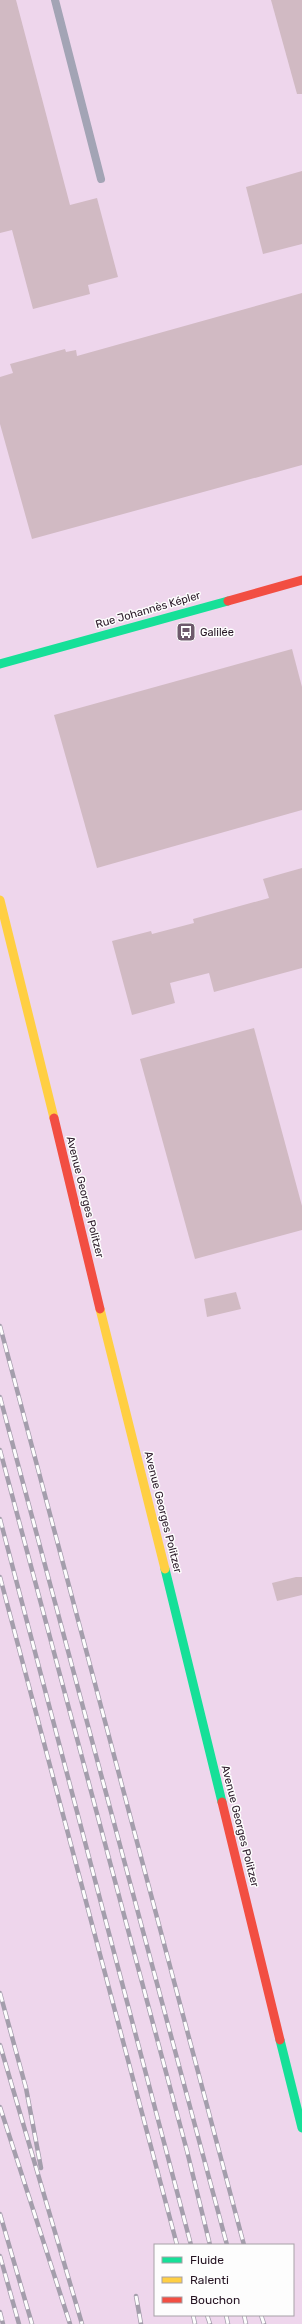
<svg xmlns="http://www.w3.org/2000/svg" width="302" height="2324" viewBox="0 0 302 2324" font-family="Rubik,sans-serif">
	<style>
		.building { fill: #d1bac3 }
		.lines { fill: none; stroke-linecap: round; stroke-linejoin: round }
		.lane { stroke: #a3a4b5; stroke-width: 8 }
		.fast { stroke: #16e098; stroke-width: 9 }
		.slow { stroke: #ffcf43; stroke-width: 9 }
		.jam { stroke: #f24e42; stroke-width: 9 }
		.rail-casing { stroke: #a49eac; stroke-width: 4.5 }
		.rail { stroke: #fdfdfd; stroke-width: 3; stroke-dasharray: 9; stroke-linecap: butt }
		.labels { text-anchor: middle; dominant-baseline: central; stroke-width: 3; stroke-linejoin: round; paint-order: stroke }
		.street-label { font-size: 11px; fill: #271625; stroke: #fdfdfd }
		.poi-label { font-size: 11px; fill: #271625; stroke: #fdfdfd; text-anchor: start }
	</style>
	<rect width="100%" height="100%" fill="#eed6ec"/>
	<g class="building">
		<path d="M 0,0 L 16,0 L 70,205 L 97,198 L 118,277 L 88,285 L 90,294 L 33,309 L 12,230 L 0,233 Z"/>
		<path d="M 271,0 L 302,0 L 302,94 L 297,94 Z"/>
		<path d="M 302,171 L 302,244 L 263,254 L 246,187 Z"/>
		<path d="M 302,293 L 302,465 L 32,539 L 0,424 L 0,377 L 13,373 L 10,364 L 65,349 L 66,352 L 76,350 L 77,356 Z"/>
		<path d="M 292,649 L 302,687 L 302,810 L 97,868 L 54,715 Z"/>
		<path d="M 302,868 L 302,968 L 214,992 L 209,973 L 170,983 L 175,1003 L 132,1015 L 112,941 L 151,931 L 152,934 L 194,923 L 193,919 L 269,898 L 263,879 Z"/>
		<path d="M 254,1028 L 302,1206 L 302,1230 L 195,1259 L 140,1059 Z"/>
		<path d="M 236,1292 L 241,1309 L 207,1317 L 204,1299 Z"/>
		<path d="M 296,1577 L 302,1577 L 302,1595 L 277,1601 L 272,1583 Z"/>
	</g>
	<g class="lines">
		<path class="lane" d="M 55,0 L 101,179"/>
		<g class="fast">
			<path d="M 0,664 L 228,601"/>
			<path d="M 165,1569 L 222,1802"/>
			<path d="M 280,2040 L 302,2128"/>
		</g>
		<g class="slow">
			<path d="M 0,900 L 54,1118"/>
			<path d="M 100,1309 L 165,1569"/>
		</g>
		<g class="jam">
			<path d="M 228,601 L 302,580"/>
			<path d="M 54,1118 L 100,1309"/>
			<path d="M 222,1802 L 280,2040"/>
		</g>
		<defs>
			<g id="rail">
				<path d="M 0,1326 L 244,2245"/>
				<path d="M 0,1397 L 227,2245"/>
				<path d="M 0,1450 L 187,2151 L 210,2245"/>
				<path d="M 0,1519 L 191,2245"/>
				<path d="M 0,1577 L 177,2245"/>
				<path d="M 0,1993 L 26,2088 L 41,2168"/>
				<path d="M 0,2045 L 82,2324"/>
				<path d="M 0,2107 L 70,2324"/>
				<path d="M 0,2214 L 32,2324"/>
				<path d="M 0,2256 L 19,2324"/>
				<path d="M 136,2296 L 141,2324"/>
				<path d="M 0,2312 L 3,2324"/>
				<path d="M 193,2315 L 195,2324"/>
				<path d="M 207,2315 L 210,2324"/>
				<path d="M 226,2315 L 228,2324"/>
				<path d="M 244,2315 L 246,2324"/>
				<path d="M 261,2315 L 264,2324"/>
			</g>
		</defs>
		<use href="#rail" class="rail-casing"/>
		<use href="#rail" class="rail"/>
	</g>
	<defs>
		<symbol id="bus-square" viewBox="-11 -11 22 22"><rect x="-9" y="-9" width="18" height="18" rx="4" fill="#6d596b" stroke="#fdfdfd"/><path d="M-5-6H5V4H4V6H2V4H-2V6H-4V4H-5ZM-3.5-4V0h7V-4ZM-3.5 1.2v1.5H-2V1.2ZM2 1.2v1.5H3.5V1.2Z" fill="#fff"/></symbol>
	</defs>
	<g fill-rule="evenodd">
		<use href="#bus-square" x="175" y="621" width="22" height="22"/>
	</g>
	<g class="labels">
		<g class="street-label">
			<text transform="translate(148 610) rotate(-16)">Rue Johannès Képler</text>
			<text transform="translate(85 1197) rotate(76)">Avenue Georges Politzer</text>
			<text transform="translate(163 1512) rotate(76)">Avenue Georges Politzer</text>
			<text transform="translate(240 1826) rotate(76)">Avenue Georges Politzer</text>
		</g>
		<g class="poi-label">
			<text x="200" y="632">Galilée</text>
		</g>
	</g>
	<rect x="154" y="2244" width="140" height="72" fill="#fdfdfd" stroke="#a7a1a7"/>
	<rect x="162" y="2257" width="20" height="6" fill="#16e098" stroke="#a7a1a7"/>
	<text x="190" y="2264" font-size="12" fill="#271625">Fluide</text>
	<rect x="162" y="2277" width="20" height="6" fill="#ffcf43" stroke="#a7a1a7"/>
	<text x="190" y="2284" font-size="12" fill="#271625">Ralenti</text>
	<rect x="162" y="2297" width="20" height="6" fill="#f24e42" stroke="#a7a1a7"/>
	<text x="190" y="2304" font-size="12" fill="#271625">Bouchon</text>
</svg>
